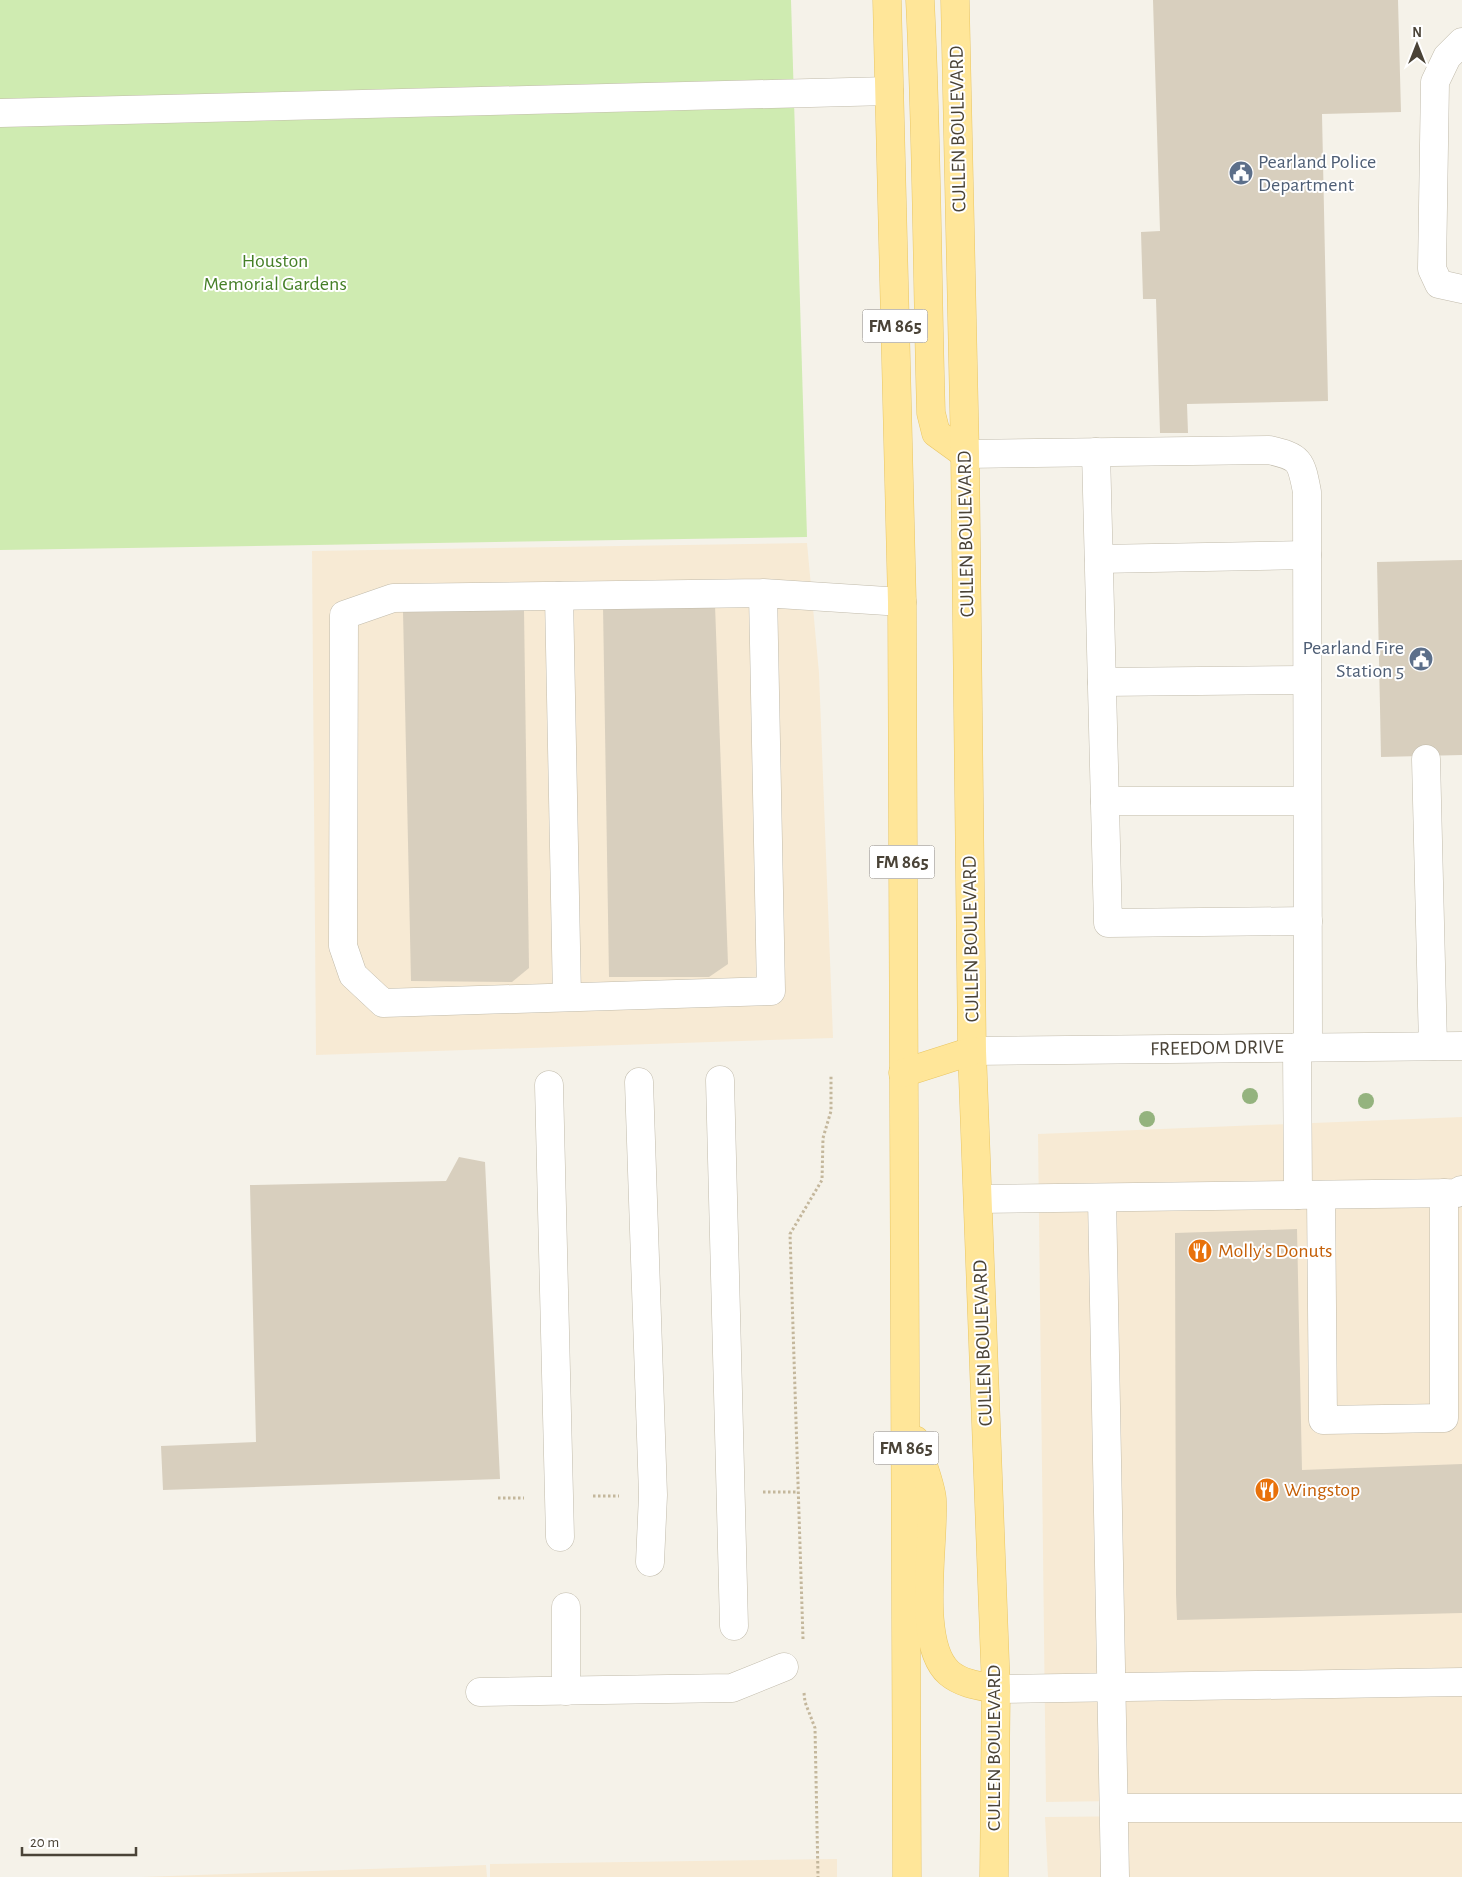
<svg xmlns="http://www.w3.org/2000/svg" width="1462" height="1877" viewBox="0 0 1462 1877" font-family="'Alegreya Sans',sans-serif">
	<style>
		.commercial { fill: #f7ead4 }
		.green { fill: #cfebb1 }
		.building { fill: #d8cfbe }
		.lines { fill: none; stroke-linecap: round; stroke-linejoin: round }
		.minor-casing { stroke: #c1bbab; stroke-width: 29 }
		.major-casing { stroke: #e9c663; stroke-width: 29 }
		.path { stroke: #c4b79c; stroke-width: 3; stroke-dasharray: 2.5 2.5; stroke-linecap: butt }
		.minor { stroke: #fff; stroke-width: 28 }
		.major { stroke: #ffe699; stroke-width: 28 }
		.tree { fill: #94b37e }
		.labels { text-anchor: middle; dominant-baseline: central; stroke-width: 4; stroke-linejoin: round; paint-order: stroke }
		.shield { fill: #fff; stroke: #807b73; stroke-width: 1 }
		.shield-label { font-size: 19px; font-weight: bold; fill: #4a4337 }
		.street-label { font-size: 20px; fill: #4a4337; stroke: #fff }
		.service-label { font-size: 20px; fill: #4e5e75; stroke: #fff; text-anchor: start }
		.park-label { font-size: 20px; fill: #457f27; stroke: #fff }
		.food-label { font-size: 20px; fill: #c56008; stroke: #fff; text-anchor: start }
	</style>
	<rect width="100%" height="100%" fill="#f5f2e9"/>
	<g class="commercial">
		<path d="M 807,543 L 819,673 L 833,1038 L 316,1055 L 312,551 Z"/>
		<path d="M 1462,1117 L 1462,1796 L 1046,1802 L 1038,1134 Z"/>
		<path d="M 1462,1813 L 1462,1877 L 1048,1877 L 1045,1817 Z"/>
		<path d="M 837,1859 L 837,1877 L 490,1877 L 490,1864 Z"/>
		<path d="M 486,1865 L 487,1877 L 141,1877 Z"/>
	</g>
	<path class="green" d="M 0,0 L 791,0 L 807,537 L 0,550 Z"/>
	<g class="building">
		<path d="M 1153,0 L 1398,0 L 1401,112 L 1322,114 L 1328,401 L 1187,404 L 1188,433 L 1160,433 L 1156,299 L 1143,299 L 1141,232 L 1160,231 Z"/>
		<path d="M 1462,560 L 1462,755 L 1381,757 L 1377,562 Z"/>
		<path d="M 715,605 L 728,964 L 709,977 L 609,977 L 603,606 Z"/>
		<path d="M 524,610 L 529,968 L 512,982 L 411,981 L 403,611 Z"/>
		<path d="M 459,1157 L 485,1162 L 500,1479 L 163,1490 L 161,1446 L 256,1442 L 250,1185 L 446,1181 Z"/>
		<path d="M 1297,1229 L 1302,1470 L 1462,1464 L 1462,1613 L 1177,1620 L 1176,1594 L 1175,1233 Z"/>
	</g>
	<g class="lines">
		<defs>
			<g id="minor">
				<path d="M 1462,42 L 1447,57 L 1435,82 L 1432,269 L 1439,284 L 1462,289"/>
				<path d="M 0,113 L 889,91"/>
				<path d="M 1096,452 L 1108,923 L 1308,921"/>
				<path d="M 965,454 L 1269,450 C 1300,457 1301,460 1307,492 L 1308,1047"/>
				<path d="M 1099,559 L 1307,555"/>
				<path d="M 763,593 L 393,598 L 344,615 L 343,946 L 353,975 L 383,1003 L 771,991 L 763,593 L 902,602"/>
				<path d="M 559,596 L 567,997"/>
				<path d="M 1102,682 L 1307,680"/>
				<path d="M 1426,759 L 1433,1046"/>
				<path d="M 1105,801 L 1307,801"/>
				<path d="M 1297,1047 L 1298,1195"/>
				<path d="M 972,1051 L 1462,1046"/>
				<path d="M 720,1080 L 734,1626"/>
				<path d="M 639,1082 L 653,1495 L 650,1562"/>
				<path d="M 549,1085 L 560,1537"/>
				<path d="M 1321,1195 L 1323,1420 L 1444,1418 L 1444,1193"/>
				<path d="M 1102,1198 L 1115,1877"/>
				<path d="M 978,1199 L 1457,1193 L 1461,1190"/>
				<path d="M 566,1607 L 566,1691"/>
				<path d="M 996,1689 L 1462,1682"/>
				<path d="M 480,1692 L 732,1688 L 784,1667"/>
				<path d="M 1114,1808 L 1462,1808"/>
			</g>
			<g id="major">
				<path d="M 887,0 L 902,602 L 907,1877"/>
				<path d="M 920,0 C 927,138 927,275 931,413 L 936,433 L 965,454"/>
				<path d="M 955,0 L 965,454 L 972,1051 L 996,1689 L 994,1877"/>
				<path d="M 903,1073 L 972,1051"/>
				<path d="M 915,1440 C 919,1456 931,1484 932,1499 C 935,1542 915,1643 949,1673 C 962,1684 980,1686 996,1689"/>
			</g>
		</defs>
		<use href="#minor" class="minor-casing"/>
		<use href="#major" class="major-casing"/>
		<g class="path">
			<path d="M 763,1492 L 798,1492"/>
			<path d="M 593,1496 L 619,1496"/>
			<path d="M 498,1498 L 524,1498"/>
			<path d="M 803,1639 L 790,1234 L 822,1180 L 823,1138 L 831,1111 L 831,1075"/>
			<path d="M 804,1693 L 805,1702 L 815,1728 L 818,1877"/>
		</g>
		<use href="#minor" class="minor"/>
		<use href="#major" class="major"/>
	</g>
	<g class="tree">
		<circle cx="1250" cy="1096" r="8"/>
		<circle cx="1366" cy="1101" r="8"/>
		<circle cx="1147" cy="1119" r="8"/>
	</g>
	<defs>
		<symbol id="civic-disc" viewBox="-11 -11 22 22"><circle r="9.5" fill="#5c6f8a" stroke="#fff"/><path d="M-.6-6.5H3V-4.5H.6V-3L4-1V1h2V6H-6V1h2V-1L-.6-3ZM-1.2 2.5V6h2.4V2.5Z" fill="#fff"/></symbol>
		<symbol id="restaurant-disc" viewBox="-11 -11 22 22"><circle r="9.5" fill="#e8710a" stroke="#fff"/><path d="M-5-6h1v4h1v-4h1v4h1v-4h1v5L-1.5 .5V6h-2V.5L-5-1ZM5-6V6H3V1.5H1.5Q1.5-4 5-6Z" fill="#fff"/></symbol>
	</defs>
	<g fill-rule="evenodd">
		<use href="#civic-disc" x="1227" y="159" width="28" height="28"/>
		<use href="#civic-disc" x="1407" y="645" width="28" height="28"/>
		<use href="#restaurant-disc" x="1186" y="1237" width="28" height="28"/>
		<use href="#restaurant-disc" x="1253" y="1476" width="28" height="28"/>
	</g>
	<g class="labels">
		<g class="shield">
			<rect x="862.5" y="309.5" width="65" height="33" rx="4"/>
			<rect x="869.5" y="845.5" width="65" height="33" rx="4"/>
			<rect x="873.5" y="1431.5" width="65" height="33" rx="4"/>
		</g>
		<g class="shield-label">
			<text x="895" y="326">FM 865</text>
			<text x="902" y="862">FM 865</text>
			<text x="906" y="1448">FM 865</text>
		</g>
		<g class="street-label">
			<text transform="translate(958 129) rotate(-91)">CULLEN BOULEVARD</text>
			<text transform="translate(966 534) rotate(-91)">CULLEN BOULEVARD</text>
			<text transform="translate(971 939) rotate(-91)">CULLEN BOULEVARD</text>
			<text transform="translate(1217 1048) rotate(-1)">FREEDOM DRIVE</text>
			<text transform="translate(983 1343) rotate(-92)">CULLEN BOULEVARD</text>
			<text transform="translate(994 1748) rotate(-90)">CULLEN BOULEVARD</text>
		</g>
		<g class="service-label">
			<text x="1258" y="162">Pearland Police<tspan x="1258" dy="23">Department</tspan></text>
			<text x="1404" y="648" text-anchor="end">Pearland Fire<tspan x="1404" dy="23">Station 5</tspan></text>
		</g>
		<g class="park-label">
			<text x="275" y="261">Houston<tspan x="275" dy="23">Memorial Gardens</tspan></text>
		</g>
		<g class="food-label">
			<text x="1218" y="1251">Molly's Donuts</text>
			<text x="1284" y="1490">Wingstop</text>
		</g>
	</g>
	<g transform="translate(1417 45)" stroke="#ffffff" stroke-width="4" paint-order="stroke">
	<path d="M0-4L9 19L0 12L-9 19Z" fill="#4a4337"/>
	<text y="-8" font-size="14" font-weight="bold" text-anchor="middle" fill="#4a4337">N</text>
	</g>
	<path d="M22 1847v8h114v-8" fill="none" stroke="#4a4337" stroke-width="2.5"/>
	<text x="30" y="1847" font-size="15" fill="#4a4337" stroke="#ffffff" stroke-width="4" paint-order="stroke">20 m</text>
</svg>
